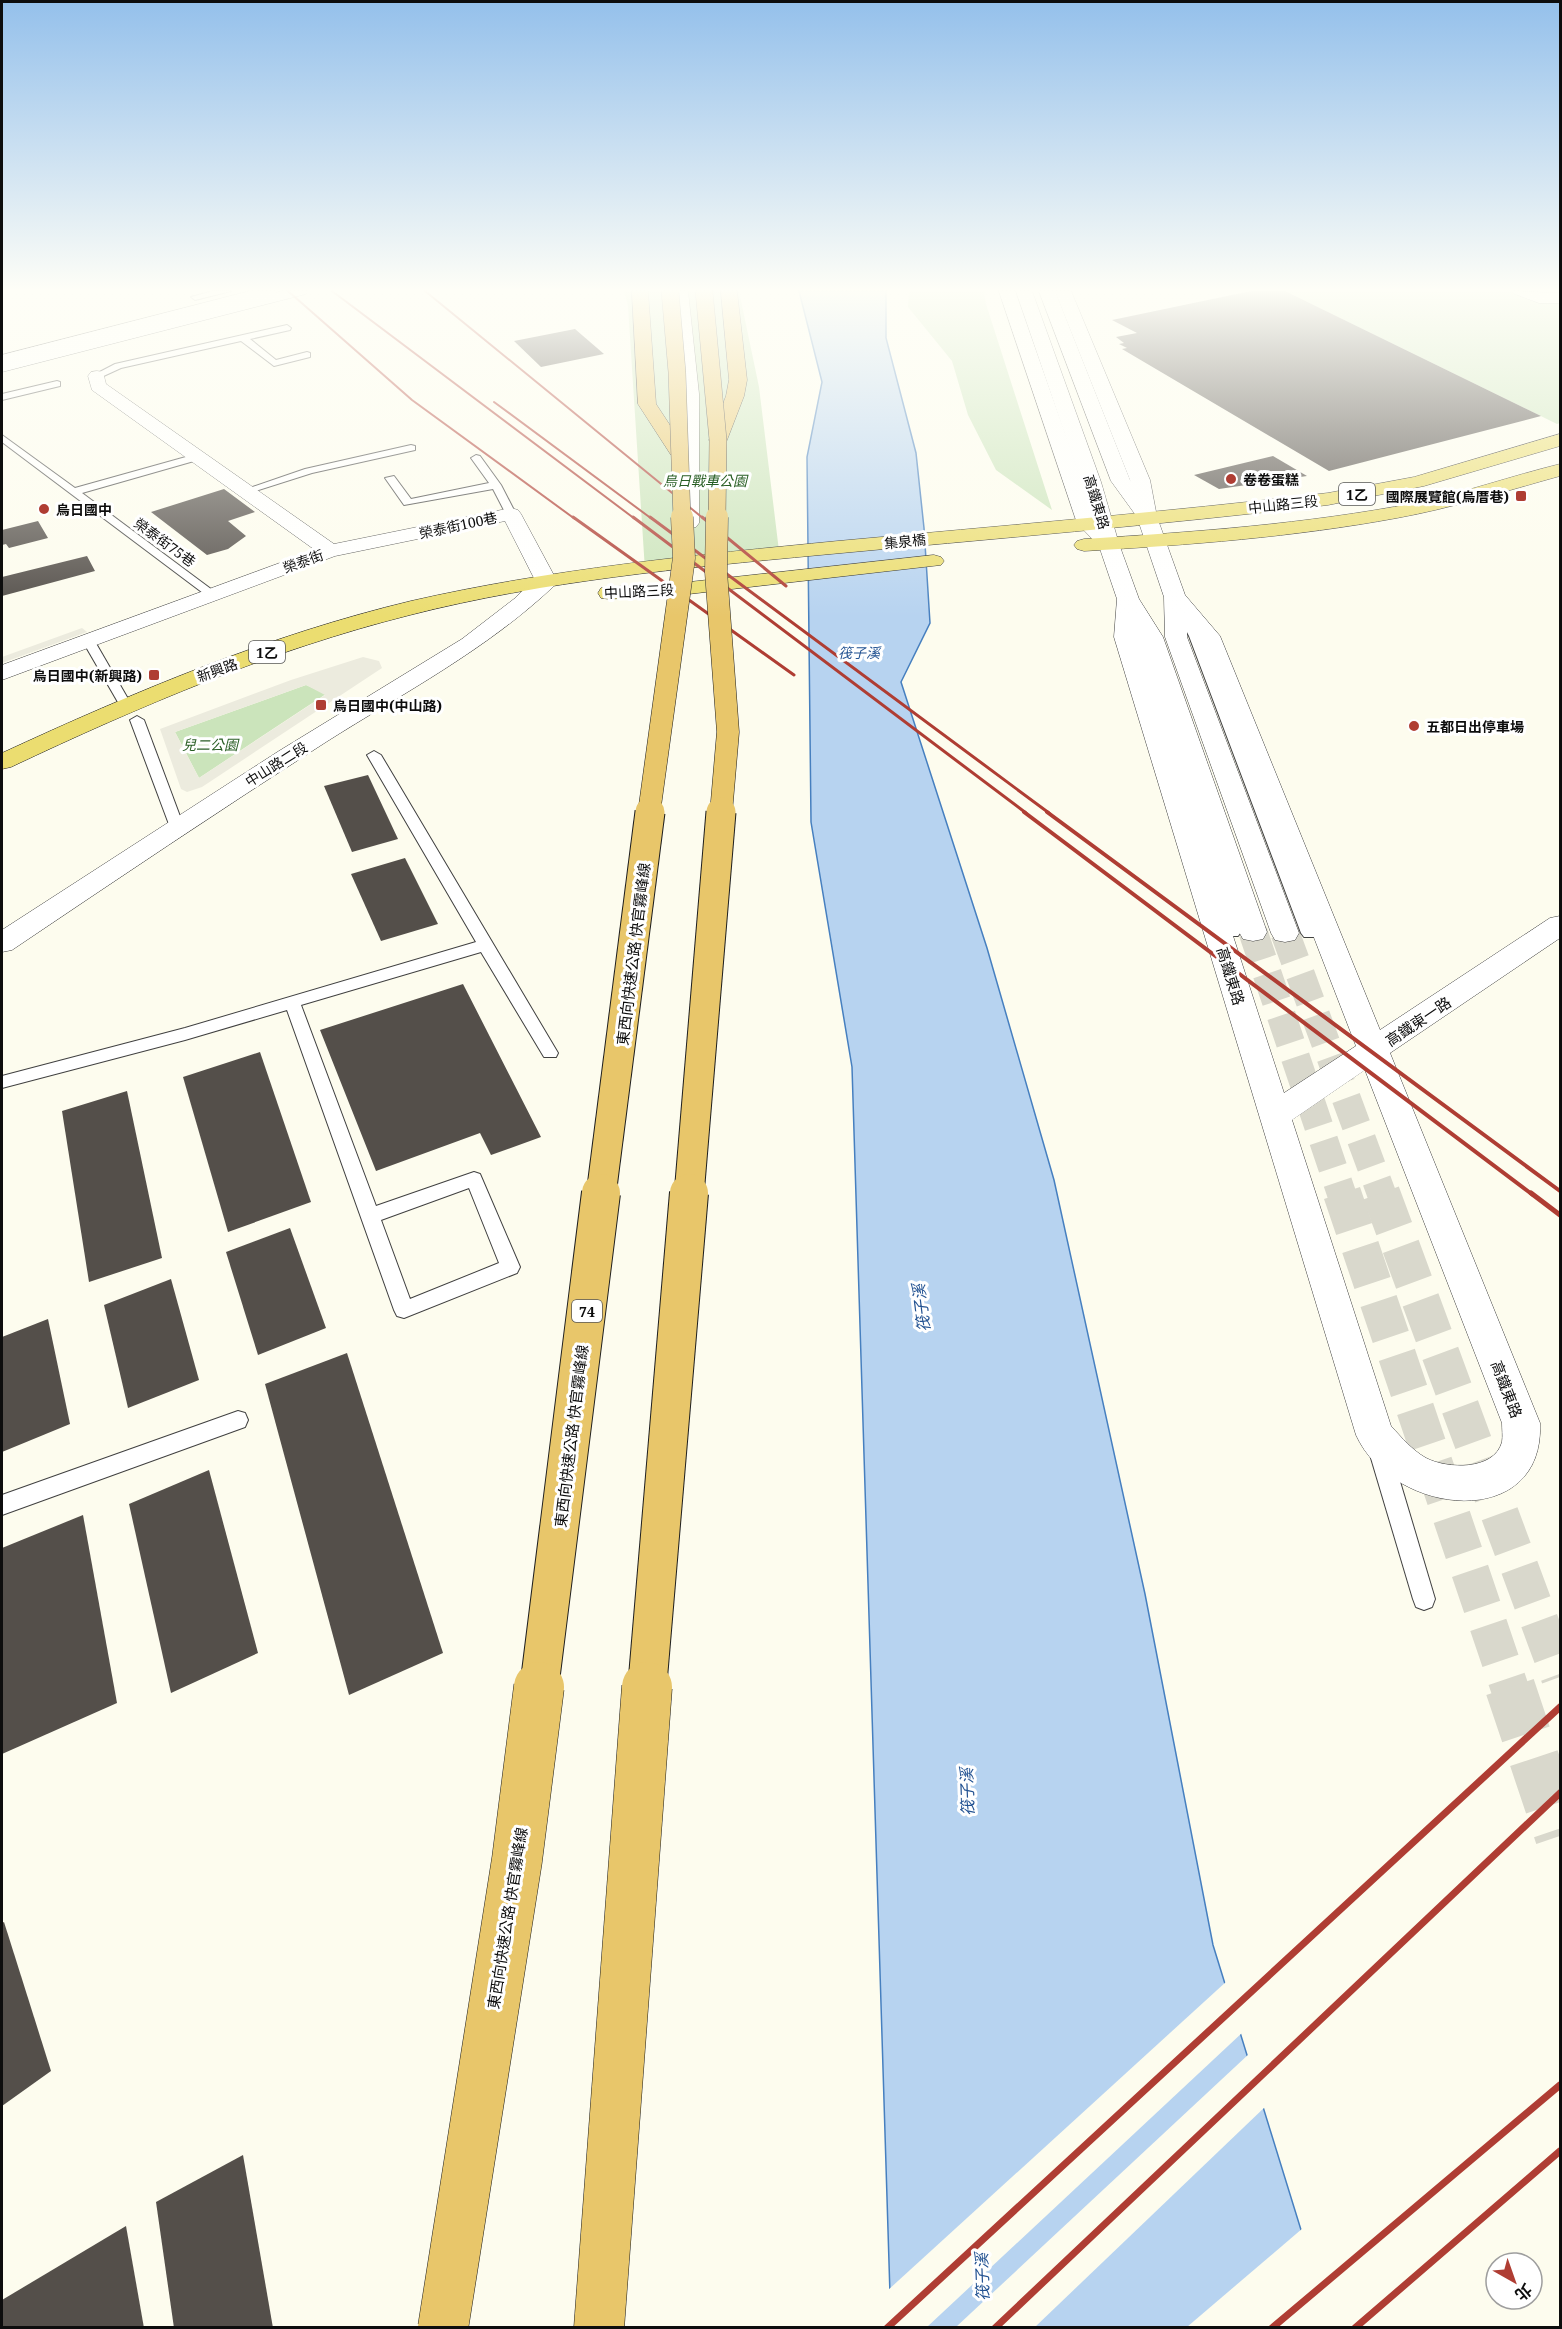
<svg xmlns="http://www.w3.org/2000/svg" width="1562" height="2329" viewBox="0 0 1562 2329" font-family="'Noto Serif','Noto Sans TC',serif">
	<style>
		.green { fill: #cbe4bb }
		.plaza { fill: #ecebde; fill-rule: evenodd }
		.water { fill: #b7d3f0; stroke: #467fbf; stroke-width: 1.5 }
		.pier { fill: #fdfcee }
		.building { fill: #544f4a }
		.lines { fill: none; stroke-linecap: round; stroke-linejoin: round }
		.minor-tunnel-far2 { stroke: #d9d8cc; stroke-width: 29; stroke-dasharray: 29 15; stroke-linecap: butt }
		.minor-tunnel-far1 { stroke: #d9d8cc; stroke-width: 38; stroke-dasharray: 38 19; stroke-linecap: butt }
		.minor-tunnel { stroke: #d9d8cc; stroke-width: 50; stroke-dasharray: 50 25; stroke-linecap: butt }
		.service-casing { stroke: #404040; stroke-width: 2 }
		.minor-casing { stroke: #404040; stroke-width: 1 }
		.tertiary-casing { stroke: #404040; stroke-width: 1 }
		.primary-casing { stroke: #1e1e1e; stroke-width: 1 }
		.trunk-casing { stroke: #1e1e1e; stroke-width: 1 }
		.service { fill: #fff; fill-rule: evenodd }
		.minor { fill: #fff; fill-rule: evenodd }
		.tertiary { fill: #fff; fill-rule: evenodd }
		.primary { fill: #ebdd70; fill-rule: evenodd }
		.trunk { fill: #e8c66a; fill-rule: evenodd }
		.rail-far4 { stroke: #af3d33; stroke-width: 2 }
		.rail-far3 { stroke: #af3d33; stroke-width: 3 }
		.rail-far2 { stroke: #af3d33; stroke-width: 4 }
		.rail-far1 { stroke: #af3d33; stroke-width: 5 }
		.rail { stroke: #af3d33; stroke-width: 7 }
		.trunk-bridge-far4-casing { stroke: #1e1e1e; stroke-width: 18; stroke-linecap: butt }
		.trunk-bridge-far3-casing { stroke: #1e1e1e; stroke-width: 23; stroke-linecap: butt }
		.trunk-bridge-far2-casing { stroke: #1e1e1e; stroke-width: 31; stroke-linecap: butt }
		.trunk-bridge-far1-casing { stroke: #1e1e1e; stroke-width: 40; stroke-linecap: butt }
		.trunk-bridge-casing { stroke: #1e1e1e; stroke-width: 51; stroke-linecap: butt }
		.trunk-bridge-far4 { stroke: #e8c66a; stroke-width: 17 }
		.trunk-bridge-far3 { stroke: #e8c66a; stroke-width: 22 }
		.trunk-bridge-far2 { stroke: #e8c66a; stroke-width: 29 }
		.trunk-bridge-far1 { stroke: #e8c66a; stroke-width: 38 }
		.trunk-bridge { stroke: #e8c66a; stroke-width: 50 }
		.poi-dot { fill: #af3d33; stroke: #fff; stroke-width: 2 }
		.labels { text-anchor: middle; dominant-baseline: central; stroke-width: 6; stroke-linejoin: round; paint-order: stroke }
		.far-poi-label { font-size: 14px; font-weight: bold; fill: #0d0d0d; stroke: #fff; text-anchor: start }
		.far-park-label { font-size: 14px; font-style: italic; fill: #285e24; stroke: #fff }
		.shield { fill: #fff; stroke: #565656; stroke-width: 1.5 }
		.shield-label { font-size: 14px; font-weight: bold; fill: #0d0d0d }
		.far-street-label { font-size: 14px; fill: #0d0d0d; stroke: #fff }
		.far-water-label { font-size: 14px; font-style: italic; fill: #225292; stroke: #fff }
		.street-label { font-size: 15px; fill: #0d0d0d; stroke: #fff }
		.water-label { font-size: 16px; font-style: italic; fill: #225292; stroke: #fff }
	</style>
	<rect width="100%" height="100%" fill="#fdfcee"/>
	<g class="green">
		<path d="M 624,291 L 739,291 L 759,387 L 779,551 L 645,570 L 628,306 Z"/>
		<path d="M 909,291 L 984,291 L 986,304 L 1052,510 L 996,470 L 968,415 L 952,361 L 908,307 Z"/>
		<path d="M 1285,291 L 1507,291 L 1537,301 L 1560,302 L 1560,423 L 1557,424 Z"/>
		<path d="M 306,685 L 326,694 L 199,778 L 175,732 Z"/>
	</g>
	<g class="plaza">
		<path d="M 82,628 L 87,632 L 2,663 L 2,657 Z"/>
		<path d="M 363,657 L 379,661 L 382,668 L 202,787 L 187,792 L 181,789 L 160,729 L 291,680 ZM 306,685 L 325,695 L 199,778 L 175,732 Z"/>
	</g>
	<path class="water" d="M 799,291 L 886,291 L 886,338 L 916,453 L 924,528 L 930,623 L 901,682 L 987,948 L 1054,1180 L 1145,1594 L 1213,1945 L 1331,2327 L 891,2327 L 852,1067 L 811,822 L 807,457 L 822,382 Z"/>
	<g class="pier">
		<path d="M 1227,1981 L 1243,2032 L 927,2327 L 888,2328 L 887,2291 Z"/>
		<path d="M 1250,2053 L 1266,2106 L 1035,2327 L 956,2327 Z"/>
		<path d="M 1303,2228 L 1334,2328 L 1187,2327 Z"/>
	</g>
	<g class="building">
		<path d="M 1251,291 L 1285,291 L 1541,416 L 1329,471 L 1122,349 L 1127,348 L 1119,344 L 1124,343 L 1116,337 L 1137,333 L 1112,320 Z"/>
		<path d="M 575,329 L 604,354 L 541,367 L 514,341 Z"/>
		<path d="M 1273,456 L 1307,476 L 1219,489 L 1194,475 Z"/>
		<path d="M 224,489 L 255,512 L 228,521 L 246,536 L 228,549 L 207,555 L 151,512 Z"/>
		<path d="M 38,521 L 48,538 L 9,548 L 6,544 L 2,545 L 2,530 Z"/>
		<path d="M 87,556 L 95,571 L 2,596 L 2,577 Z"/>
		<path d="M 368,775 L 398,839 L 352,852 L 324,786 Z"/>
		<path d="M 405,858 L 438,924 L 381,941 L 351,874 Z"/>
		<path d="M 463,984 L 541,1137 L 491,1155 L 480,1133 L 376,1171 L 320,1030 Z"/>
		<path d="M 260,1052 L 311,1202 L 228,1232 L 183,1077 Z"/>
		<path d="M 127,1091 L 162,1258 L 89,1282 L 62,1111 Z"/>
		<path d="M 290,1228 L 326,1328 L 258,1355 L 226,1252 Z"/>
		<path d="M 171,1279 L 199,1380 L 128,1408 L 104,1305 Z"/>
		<path d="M 48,1319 L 70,1424 L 2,1452 L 2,1337 Z"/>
		<path d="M 347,1353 L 443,1653 L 349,1695 L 265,1384 Z"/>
		<path d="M 209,1470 L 258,1653 L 171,1693 L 129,1504 Z"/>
		<path d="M 83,1515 L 117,1703 L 2,1754 L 2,1548 Z"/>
		<path d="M 4,1922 L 51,2071 L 2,2106 L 2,1923 Z"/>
		<path d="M 243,2155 L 273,2328 L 174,2328 L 156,2202 Z"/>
		<path d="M 126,2226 L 144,2328 L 3,2328 L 2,2300 Z"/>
	</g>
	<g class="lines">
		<g class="minor-tunnel-far2">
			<path d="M 1253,932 L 1342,1195"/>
			<path d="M 1285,933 L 1382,1195"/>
		</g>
		<g class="minor-tunnel-far1">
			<path d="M 1342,1193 L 1510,1689"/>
			<path d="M 1381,1193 L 1560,1677"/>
		</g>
		<path class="minor-tunnel" d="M 1510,1687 L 1560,1836"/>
		<defs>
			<g id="service">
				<path d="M 213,291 L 231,291 L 195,300 L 191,297 Z"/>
				<path d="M 287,325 L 291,328 L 290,330 L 250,339 L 276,360 L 307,352 L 310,353 L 310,357 L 274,366 L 241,341 L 121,368 L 97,379 L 92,376 L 115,364 Z"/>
				<path d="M 57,381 L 60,382 L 60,386 L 2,400 L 2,394 Z"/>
				<path d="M 2,435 L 75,488 L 193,455 L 201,455 L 201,459 L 82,493 L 215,592 L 215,596 L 207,596 L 2,442 Z"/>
				<path d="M 411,445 L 415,446 L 415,450 L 312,473 L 246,494 L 241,491 L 305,469 Z"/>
				<path d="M 476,455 L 480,456 L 501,485 L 516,514 L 515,516 L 507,516 L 493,489 L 404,505 L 385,478 L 394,476 L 411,499 L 489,483 L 471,458 Z"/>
				<path d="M 1181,605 L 1187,609 L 1201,636 L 1317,933 L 1314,937 L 1304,937 L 1301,933 L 1189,636 L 1175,609 Z"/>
				<path d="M 1131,606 L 1137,610 L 1143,638 L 1241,932 L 1238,936 L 1228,936 L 1225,932 L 1131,638 L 1125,610 Z"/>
				<path d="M 88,636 L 94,640 L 131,704 L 130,707 L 125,708 L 119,704 L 82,640 Z"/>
				<path d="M 137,716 L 144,720 L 184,827 L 182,830 L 177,831 L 170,827 L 130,720 Z"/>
				<path d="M 374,751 L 381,755 L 558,1053 L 556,1057 L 544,1057 L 481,952 L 301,1005 L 376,1206 L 474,1172 L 480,1174 L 520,1267 L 517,1273 L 404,1318 L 397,1316 L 394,1310 L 287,1010 L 185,1040 L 2,1088 L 2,1076 L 185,1028 L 476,942 L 367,755 ZM 469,1188 L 499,1263 L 410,1299 L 381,1220 Z"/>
				<path d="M 238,1411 L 245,1413 L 248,1420 L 245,1427 L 2,1515 L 2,1495 Z"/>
				<path d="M 1379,1438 L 1386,1441 L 1390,1448 L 1435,1599 L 1432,1607 L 1424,1610 L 1416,1607 L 1413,1599 L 1368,1448 L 1372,1441 Z"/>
			</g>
			<g id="minor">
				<path d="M 282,291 L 309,291 L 306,294 L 2,372 L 2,362 Z"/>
				<path d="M 672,291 L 688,291 L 699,394 L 699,523 L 696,527 L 682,527 L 679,523 L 681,394 Z"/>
				<path d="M 999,291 L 1015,291 L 1096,521 L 1119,544 L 1139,599 L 1163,637 L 1267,932 L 1263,939 L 1253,941 L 1243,939 L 1239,932 L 1137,630 L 1136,637 L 1284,1093 L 1356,1046 L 1198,638 L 1187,624 L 1187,637 L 1299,933 L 1295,940 L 1285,942 L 1275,940 L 1271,933 L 1165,637 L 1164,597 L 1137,517 L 1130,480 L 1055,291 L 1071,291 L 1150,480 L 1157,517 L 1185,595 L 1220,636 L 1380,1030 L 1550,918 L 1560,916 L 1560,938 L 1390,1053 L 1540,1423 C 1545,1532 1393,1517 1356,1435 L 1114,637 L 1117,599 L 1099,546 L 1077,523 ZM 1365,1070 L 1502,1423 C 1502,1429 1503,1436 1502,1442 C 1494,1471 1447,1469 1426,1458 C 1412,1450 1402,1438 1391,1426 L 1292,1120 Z"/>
				<path d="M 1512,291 L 1560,293 L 1560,303 L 1539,303 L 1515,294 Z"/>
				<path d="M 97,371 L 103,372 L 106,384 L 334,544 L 511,508 L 518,510 L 521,514 L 557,581 L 554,586 L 546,587 L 538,586 L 505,521 L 335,556 L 2,680 L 2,665 L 315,550 L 92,390 L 88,376 L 91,372 Z"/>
			</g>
			<g id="tertiary">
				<path d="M 250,291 L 277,291 L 274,294 L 2,365 L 2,355 Z"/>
				<path d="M 1016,291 L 1032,291 L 1101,482 L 1119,544 L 1116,548 L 1109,550 L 1102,548 L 1099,544 L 1081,482 Z"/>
				<path d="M 1039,291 L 1055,291 L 1130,480 L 1157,517 L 1154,521 L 1140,521 L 1111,481 Z"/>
				<path d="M 546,575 L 554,576 L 557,581 L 554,586 C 486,650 405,692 326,742 C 220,810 116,880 12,950 L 2,952 L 2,930 L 279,751 L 462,639 L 514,599 L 538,576 Z"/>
			</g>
			<g id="primary">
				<path d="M 1560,434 L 1560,446 L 1424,486 L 1328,505 C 1159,525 990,539 820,555 C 683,568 544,581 410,615 C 271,650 140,706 11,767 L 2,769 L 2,753 C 134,692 269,635 411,601 C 551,569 695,555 838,541 C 1001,526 1165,512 1328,493 L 1414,477 Z"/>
				<path d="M 1560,464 L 1560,476 C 1506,491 1452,508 1397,518 C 1294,537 1189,545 1084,551 L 1077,549 L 1074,545 L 1077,541 L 1084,539 C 1195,532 1306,524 1415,503 C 1464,493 1511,476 1560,464 Z"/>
				<path d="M 934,555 L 941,557 L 944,561 L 941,565 L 680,595 L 609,599 L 601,598 L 598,593 L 601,588 L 609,587 L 680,583 Z"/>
			</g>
			<g id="trunk">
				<path d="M 632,291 L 648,291 L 656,404 L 687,451 L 685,455 L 671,455 L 638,404 Z"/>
				<path d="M 721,291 L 737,291 L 747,380 L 744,396 L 727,440 L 725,444 L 711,444 L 709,440 L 726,396 L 729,380 Z"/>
			</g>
		</defs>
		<use href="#service" class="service-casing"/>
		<use href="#minor" class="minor-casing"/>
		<use href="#tertiary" class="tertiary-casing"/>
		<use href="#primary" class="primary-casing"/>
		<use href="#trunk" class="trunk-casing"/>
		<use href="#service" class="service"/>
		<use href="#minor" class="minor"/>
		<use href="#tertiary" class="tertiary"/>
		<use href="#primary" class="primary"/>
		<use href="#trunk" class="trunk"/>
		<g class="rail-far4">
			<path d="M 288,291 L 412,400 L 575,519"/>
			<path d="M 332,291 L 635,519"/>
			<path d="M 425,291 L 704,519"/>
			<path d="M 494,402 L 652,519"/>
		</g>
		<g class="rail-far3">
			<path d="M 573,517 L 794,675"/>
			<path d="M 633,517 L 1026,813"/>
			<path d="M 650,517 L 1049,813"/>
			<path d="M 702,517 L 786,586"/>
		</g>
		<g class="rail-far2">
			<path d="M 1024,812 L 1533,1195"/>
			<path d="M 1047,812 L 1560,1191"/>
		</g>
		<path class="rail-far1" d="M 1531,1193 L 1560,1215"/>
		<g class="rail">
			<path d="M 887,2328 L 1560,1707"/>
			<path d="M 995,2328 L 1560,1793"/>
			<path d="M 1272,2328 L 1560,2085"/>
			<path d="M 1355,2328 L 1560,2151"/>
		</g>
		<defs>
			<g id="trunk-bridge-far4">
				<path d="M 670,291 L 677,372 L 682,519"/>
				<path d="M 704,291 L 718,440 L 717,519"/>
			</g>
			<g id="trunk-bridge-far3">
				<path d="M 717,517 L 716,572 L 728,732 L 721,813"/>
				<path d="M 649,813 L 684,558 L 682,517"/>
			</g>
			<g id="trunk-bridge-far2">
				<path d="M 601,1195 L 650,812"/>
				<path d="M 689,1195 L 721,812"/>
			</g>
			<g id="trunk-bridge-far1">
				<path d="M 539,1689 L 601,1193"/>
				<path d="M 647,1689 L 689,1193"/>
			</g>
			<g id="trunk-bridge">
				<path d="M 443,2328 L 517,1860 L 539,1687"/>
				<path d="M 599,2328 L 647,1687"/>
			</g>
		</defs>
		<use href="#trunk-bridge-far4" class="trunk-bridge-far4-casing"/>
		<use href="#trunk-bridge-far3" class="trunk-bridge-far3-casing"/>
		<use href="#trunk-bridge-far2" class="trunk-bridge-far2-casing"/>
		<use href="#trunk-bridge-far1" class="trunk-bridge-far1-casing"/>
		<use href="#trunk-bridge" class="trunk-bridge-casing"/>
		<use href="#trunk-bridge-far4" class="trunk-bridge-far4"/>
		<use href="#trunk-bridge-far3" class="trunk-bridge-far3"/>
		<use href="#trunk-bridge-far2" class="trunk-bridge-far2"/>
		<use href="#trunk-bridge-far1" class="trunk-bridge-far1"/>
		<use href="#trunk-bridge" class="trunk-bridge"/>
	</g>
	<linearGradient id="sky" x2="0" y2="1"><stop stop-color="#94c0eb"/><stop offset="0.47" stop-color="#fefef7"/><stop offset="1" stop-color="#fefef7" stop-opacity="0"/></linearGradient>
	<rect width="1562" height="617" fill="url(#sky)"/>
	<g class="poi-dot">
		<circle cx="1231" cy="479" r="6"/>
		<rect x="1515" y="490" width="12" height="12" rx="3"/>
		<circle cx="44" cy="509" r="6"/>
		<rect x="148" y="669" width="12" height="12" rx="3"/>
		<rect x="315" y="699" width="12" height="12" rx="3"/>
		<circle cx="1414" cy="726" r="6"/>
	</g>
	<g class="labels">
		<g class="far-poi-label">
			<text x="1243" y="479">卷卷蛋糕</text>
			<text x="1509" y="496" text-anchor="end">國際展覽館(烏厝巷)</text>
			<text x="56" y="509">烏日國中</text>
			<text x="142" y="675" text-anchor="end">烏日國中(新興路)</text>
			<text x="333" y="705">烏日國中(中山路)</text>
			<text x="1426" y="726">五都日出停車場</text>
		</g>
		<g class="far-park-label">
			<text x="705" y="480">烏日戰車公園</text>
			<text x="210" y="744">兒二公園</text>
		</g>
		<g class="shield">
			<rect x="1339" y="483" width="36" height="22" rx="4.5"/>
			<rect x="249" y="641" width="36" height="22" rx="4.5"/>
			<rect x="572" y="1300" width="30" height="22" rx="4.5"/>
		</g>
		<g class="shield-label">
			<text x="1357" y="494">1乙</text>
			<text x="267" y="652">1乙</text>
			<text x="587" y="1311">74</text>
		</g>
		<g class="far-street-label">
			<text transform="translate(1097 502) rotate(73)">高鐵東路</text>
			<text transform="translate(1283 504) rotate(-6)">中山路三段</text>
			<text transform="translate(458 525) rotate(-12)">榮泰街100巷</text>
			<text transform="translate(905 541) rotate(-6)">集泉橋</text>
			<text transform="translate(165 542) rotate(36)">榮泰街75巷</text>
			<text transform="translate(303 561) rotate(-20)">榮泰街</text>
			<text transform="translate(639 591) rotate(-3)">中山路三段</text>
			<text transform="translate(217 670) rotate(-20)">新興路</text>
			<text transform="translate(276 764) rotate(-32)">中山路二段</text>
		</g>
		<g class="far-water-label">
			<text x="859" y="652">筏子溪</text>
		</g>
		<g class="street-label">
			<text transform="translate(633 954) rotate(-83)">東西向快速公路 快官霧峰線</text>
			<text transform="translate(1231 976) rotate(73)">高鐵東路</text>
			<text transform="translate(1418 1021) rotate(-34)">高鐵東一路</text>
			<text transform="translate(1507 1389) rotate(69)">高鐵東路</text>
			<text transform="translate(571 1436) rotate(-83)">東西向快速公路 快官霧峰線</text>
			<text transform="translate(507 1918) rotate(-81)">東西向快速公路 快官霧峰線</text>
		</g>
		<g class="water-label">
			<text transform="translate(921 1308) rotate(-97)">筏子溪</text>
			<text transform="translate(967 1792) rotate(-92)">筏子溪</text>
			<text transform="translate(982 2277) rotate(-92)">筏子溪</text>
		</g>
	</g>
	<rect width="1562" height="2329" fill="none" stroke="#0d0d0d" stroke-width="6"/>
	<g transform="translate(1514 2281) rotate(140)"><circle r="28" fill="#ffffff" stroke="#9e9e9e" stroke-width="1.5"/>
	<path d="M0-4.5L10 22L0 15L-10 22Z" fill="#af3d33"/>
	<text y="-9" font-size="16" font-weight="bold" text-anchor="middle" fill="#0d0d0d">北</text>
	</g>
</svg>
